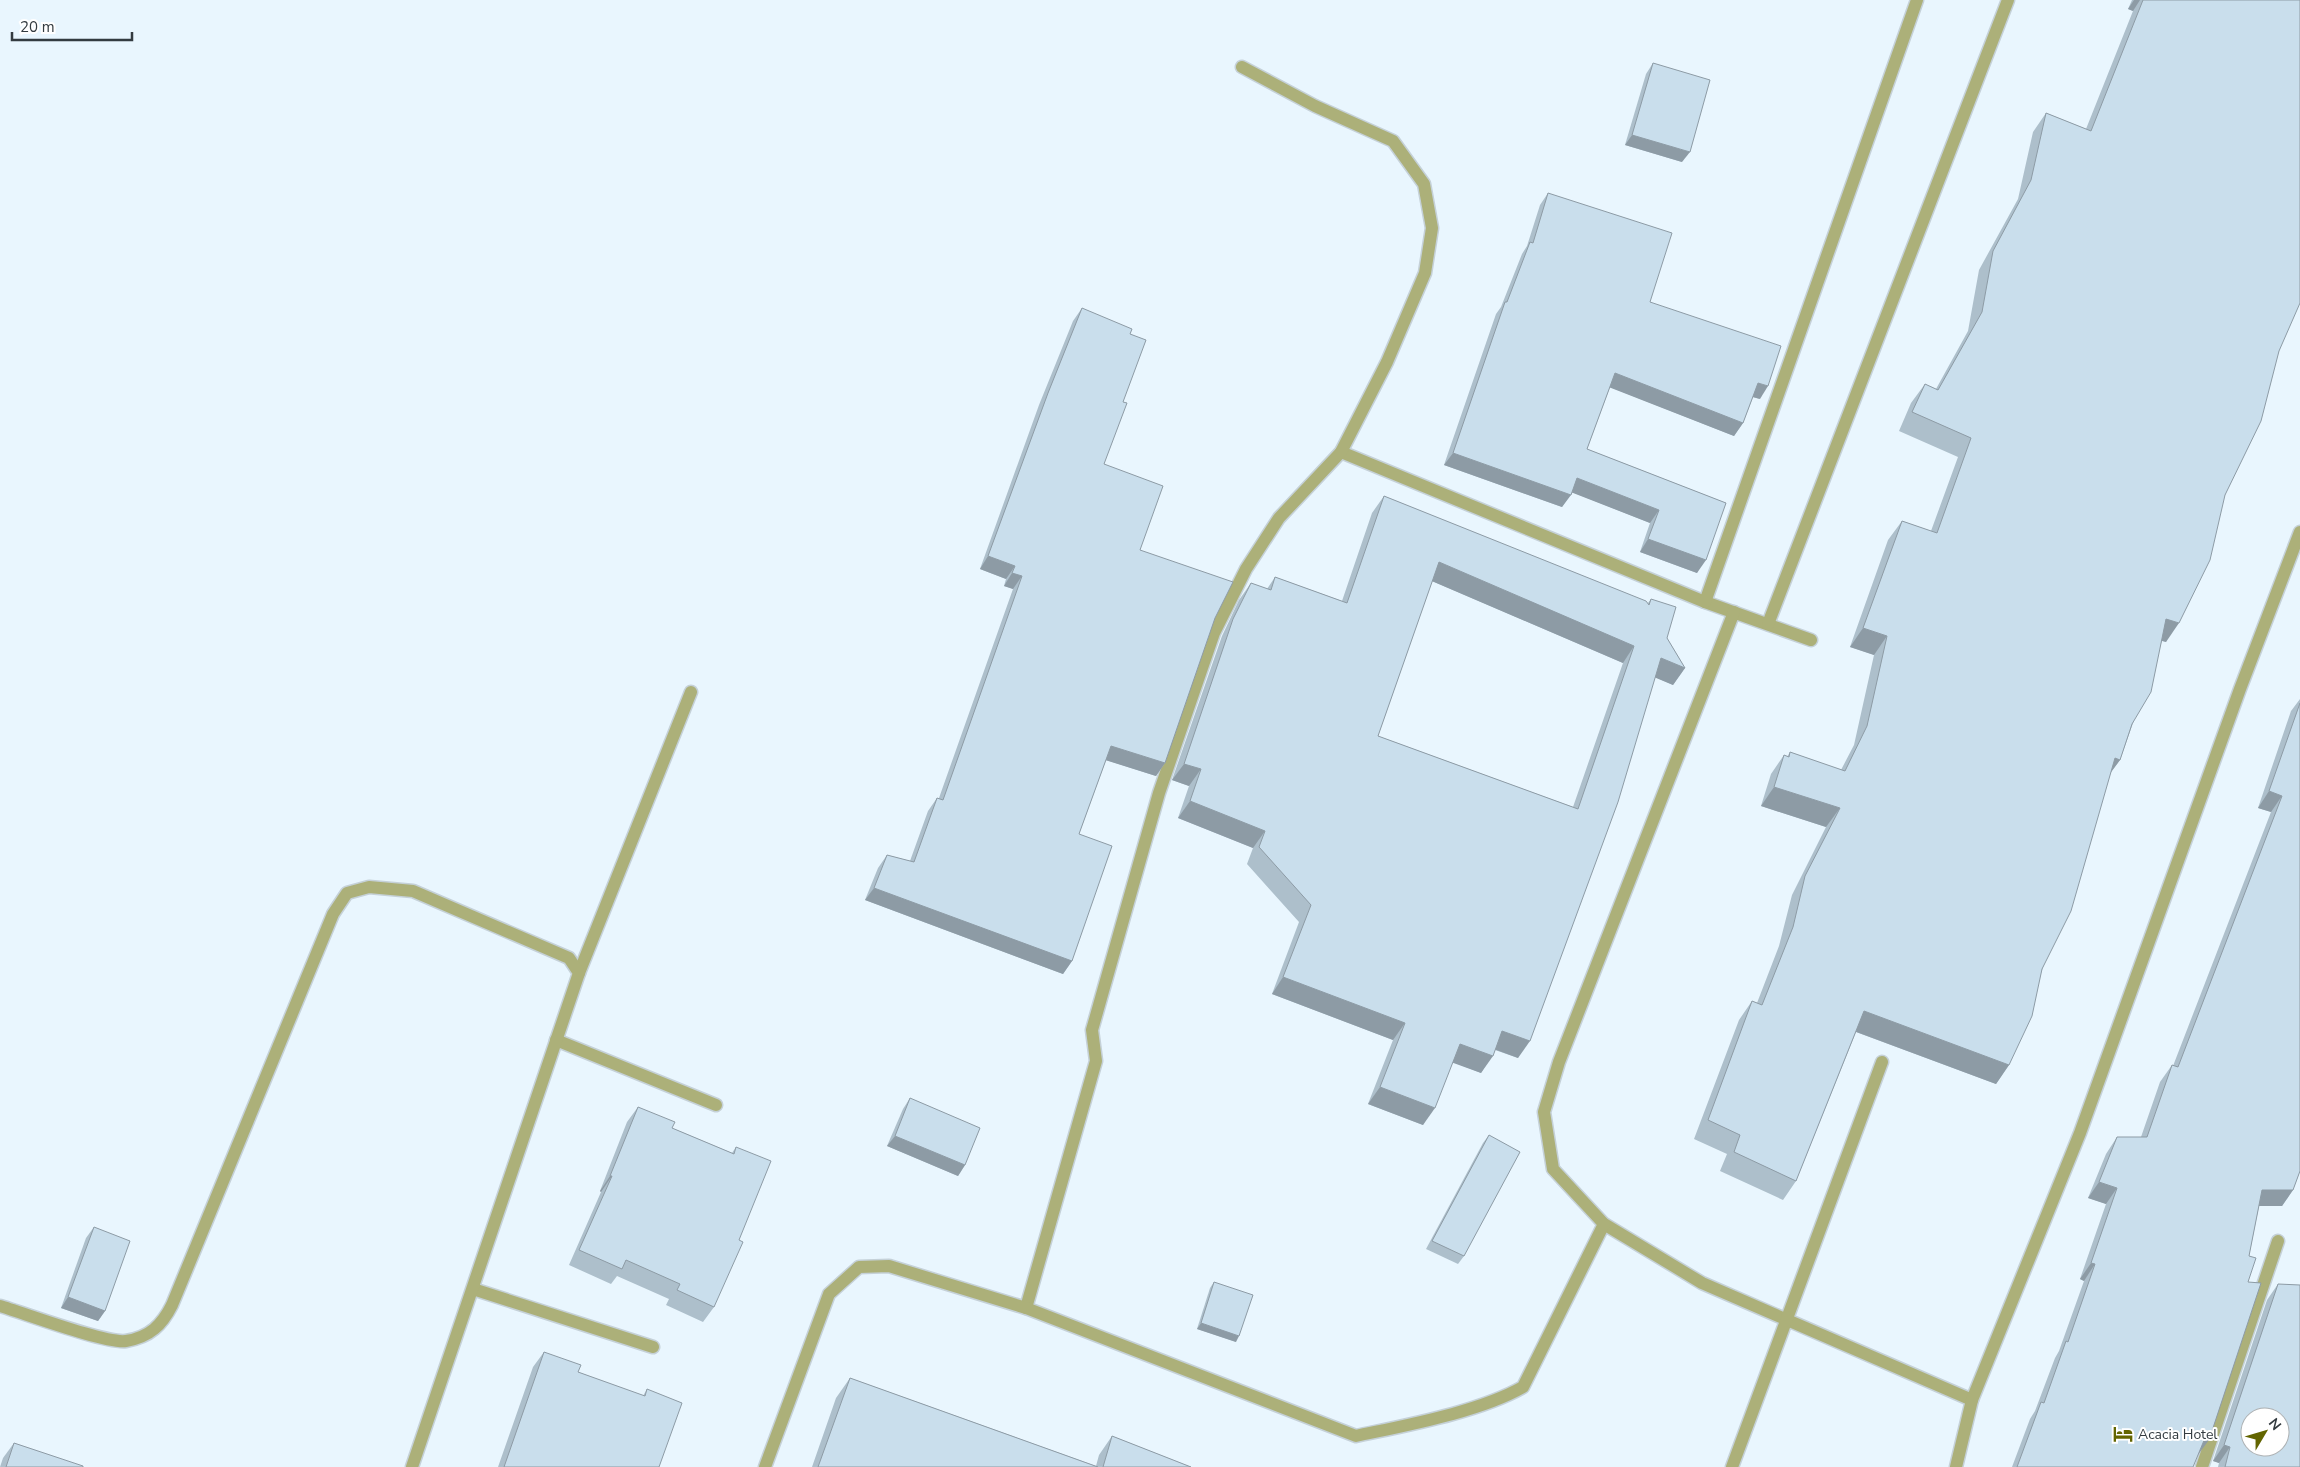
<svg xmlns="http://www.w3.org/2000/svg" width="2300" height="1467" viewBox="0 0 2300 1467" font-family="'Nunito Sans',sans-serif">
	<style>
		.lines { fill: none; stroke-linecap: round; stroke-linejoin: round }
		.service-casing { stroke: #c5d1d8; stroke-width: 15 }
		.minor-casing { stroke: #c5d1d8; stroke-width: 15 }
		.service { stroke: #acb079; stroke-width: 12 }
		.minor { stroke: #acb079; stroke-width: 12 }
		.wall { fill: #adbfcb; fill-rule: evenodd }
		.shaded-wall { fill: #8d9ba5 }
		.building { fill: #c9deec; stroke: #8d9ba5; fill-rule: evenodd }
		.labels { text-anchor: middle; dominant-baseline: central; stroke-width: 4; stroke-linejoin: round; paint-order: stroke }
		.poi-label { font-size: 14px; fill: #333b40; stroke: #fff; text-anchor: start }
	</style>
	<rect width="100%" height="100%" fill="#e9f6fe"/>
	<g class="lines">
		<defs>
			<g id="service">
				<path d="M 1341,452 L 1705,602 L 1811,640"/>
				<path d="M 1705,602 L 1917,0"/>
				<path d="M 1734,612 L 1559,1062 L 1544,1112 L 1553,1169 L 1604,1224 L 1702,1283 L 1972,1400"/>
				<path d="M 1768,624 L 2008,0"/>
				<path d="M 579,973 L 691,692"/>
				<path d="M 556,1040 L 716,1105"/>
				<path d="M 473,1289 L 653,1347"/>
				<path d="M 1026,1308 L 1096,1061 L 1092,1030 L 1159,793 L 1214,633 L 1246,569 L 1279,518 L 1341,452 L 1387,362 L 1425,273 L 1432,228 L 1424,184 L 1393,141 L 1315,106 L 1242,67"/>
				<path d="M 765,1467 L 829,1294 L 859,1267 L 889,1266 L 1026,1308 L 1356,1436 C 1407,1425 1479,1412 1523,1387 L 1604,1224"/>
				<path d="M 1732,1467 L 1882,1062"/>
			</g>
			<g id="minor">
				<path d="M 0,1306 C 24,1313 106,1344 126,1341 C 150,1337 162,1325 172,1305 L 333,914 L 347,893 L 369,887 L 413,891 L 569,958 L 579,973 L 412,1467"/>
				<path d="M 1956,1467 L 1972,1400 L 2080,1133 L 2240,689 L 2300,532"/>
				<path d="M 2202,1467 L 2278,1241"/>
			</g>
		</defs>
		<use href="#service" class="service-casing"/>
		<use href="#minor" class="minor-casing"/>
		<use href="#service" class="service"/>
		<use href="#minor" class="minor"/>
	</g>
	<g class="wall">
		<path d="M 2132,0 L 2300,0 L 2279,351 L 2225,495 L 2166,642 L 2162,641 L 2120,760 L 2111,772 L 2009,1065 L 1996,1084 L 1856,1032 L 1796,1181 L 1783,1200 L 1720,1171 L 1727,1154 L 1694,1139 L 1739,1020 L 1752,1001 L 1757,1003 L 1779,946 L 1792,895 L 1826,827 L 1761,806 L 1771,774 L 1784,755 L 1787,757 L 1790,752 L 1841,770 L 1854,745 L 1874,655 L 1850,647 L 1888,540 L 1902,521 L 1931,531 L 1958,457 L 1899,431 L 1911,403 L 1925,384 L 1936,389 L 1968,331 L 1979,270 L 2018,199 L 2033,132 L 2046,113 L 2086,129 L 2133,11 L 2128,9 Z"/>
		<path d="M 1653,63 L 1682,162 L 1625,145 L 1646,74 Z"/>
		<path d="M 1548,193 L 1650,302 L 1760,399 L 1753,397 L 1743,423 L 1734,436 L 1610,387 L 1587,449 L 1726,503 L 1697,573 L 1640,552 L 1650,523 L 1572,492 L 1562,507 L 1444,465 L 1496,314 L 1501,307 L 1522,254 L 1527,246 L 1540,205 Z"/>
		<path d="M 1082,308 L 1130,334 L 1123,402 L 1104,464 L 1140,550 L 1215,618 L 1165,763 L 1156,776 L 1106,760 L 1079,834 L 1072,961 L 1063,974 L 865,900 L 878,868 L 887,855 L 910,861 L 928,811 L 937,798 L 939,798 L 1013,589 L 1004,586 L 1006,579 L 980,569 L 1039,405 L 1073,321 Z"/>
		<path d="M 1384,496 L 1648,603 L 1651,599 L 1667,638 L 1685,668 L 1673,685 L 1655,677 L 1518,1058 L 1495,1050 L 1481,1073 L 1453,1062 L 1423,1125 L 1368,1104 L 1393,1040 L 1272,994 L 1299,922 L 1247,864 L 1253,848 L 1178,818 L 1189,786 L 1172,780 L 1222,636 L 1239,600 L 1251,583 L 1267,589 L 1275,577 L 1342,601 L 1372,513 ZM 1432,581 L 1623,663 L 1573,807 L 1378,736 Z"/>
		<path d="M 2300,699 L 2300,1171 L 2293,1190 L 2282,1206 L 2259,1206 L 2249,1256 L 2248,1282 L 2198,1455 L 2193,1467 L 2012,1467 L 2030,1419 L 2035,1411 L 2055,1358 L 2059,1351 L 2084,1281 L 2080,1279 L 2106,1204 L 2088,1198 L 2106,1154 L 2117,1137 L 2141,1137 L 2160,1082 L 2172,1065 L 2173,1066 L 2271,812 L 2258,808 L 2291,711 Z"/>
		<path d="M 910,1098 L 965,1165 L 958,1176 L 887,1146 L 903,1109 Z"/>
		<path d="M 638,1107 L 672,1128 L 732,1153 L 736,1147 L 739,1240 L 714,1307 L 703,1322 L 666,1305 L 669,1299 L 617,1276 L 611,1284 L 569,1265 L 601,1192 L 600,1191 L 627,1122 Z"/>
		<path d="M 1489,1135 L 1464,1256 L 1458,1264 L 1426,1249 L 1483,1143 Z"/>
		<path d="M 94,1227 L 105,1311 L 98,1321 L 61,1308 L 86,1238 Z"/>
		<path d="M 1214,1282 L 1236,1342 L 1197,1329 L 1210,1288 Z"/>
		<path d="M 2278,1284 L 2300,1467 L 2218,1467 L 2219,1463 L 2213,1461 L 2267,1300 Z"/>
		<path d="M 544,1352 L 578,1372 L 643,1396 L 647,1389 L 659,1467 L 498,1467 L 533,1367 Z"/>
		<path d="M 850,1378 L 1096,1466 L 1099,1455 L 1112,1436 L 1191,1467 L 812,1467 L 836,1398 Z"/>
		<path d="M 14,1443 L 83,1467 L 0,1467 L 3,1458 Z"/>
	</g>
	<g class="shaded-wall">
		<path d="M 2134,0 L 2140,0 L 2133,11 L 2128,9 Z"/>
		<path d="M 1632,135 L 1690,152 L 1682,162 L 1625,145 Z"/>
		<path d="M 1615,373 L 1743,423 L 1734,436 L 1606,386 Z"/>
		<path d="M 1758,383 L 1768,386 L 1760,399 L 1749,396 Z"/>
		<path d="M 1453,453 L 1571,495 L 1562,507 L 1444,465 Z"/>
		<path d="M 1577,478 L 1659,510 L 1650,523 L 1568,491 Z"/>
		<path d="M 1648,539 L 1706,560 L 1697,573 L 1640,552 Z"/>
		<path d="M 988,556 L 1015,566 L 1006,579 L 980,569 Z"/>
		<path d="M 1439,562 L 1634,646 L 1623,663 L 1427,579 Z"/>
		<path d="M 1012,573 L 1022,576 L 1013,589 L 1004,586 Z"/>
		<path d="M 2166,619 L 2179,623 L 2166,642 L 2153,638 Z"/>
		<path d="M 1863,628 L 1887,636 L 1874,655 L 1850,647 Z"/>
		<path d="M 1661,658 L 1685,668 L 1673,685 L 1649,675 Z"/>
		<path d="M 1111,746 L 1165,763 L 1156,776 L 1102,759 Z"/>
		<path d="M 2115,758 L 2120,760 L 2106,779 Z"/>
		<path d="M 1184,764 L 1201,769 L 1189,786 L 1172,780 Z"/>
		<path d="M 1774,787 L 1840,808 L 1826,827 L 1761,806 Z"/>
		<path d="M 2269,791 L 2282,796 L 2271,812 L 2258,808 Z"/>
		<path d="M 1190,801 L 1265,831 L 1253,848 L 1178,818 Z"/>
		<path d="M 874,888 L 1072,961 L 1063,974 L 865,900 Z"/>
		<path d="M 1283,977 L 1405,1023 L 1393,1040 L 1272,994 Z"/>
		<path d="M 1864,1011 L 2009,1065 L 1996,1084 L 1851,1030 Z"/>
		<path d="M 1502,1031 L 1530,1041 L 1518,1058 L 1491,1048 Z"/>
		<path d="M 1460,1044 L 1493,1056 L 1481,1073 L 1448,1061 Z"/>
		<path d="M 1380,1087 L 1435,1108 L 1423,1125 L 1368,1104 Z"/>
		<path d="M 895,1136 L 965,1165 L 958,1176 L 887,1146 Z"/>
		<path d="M 610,1176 L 612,1176 L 601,1192 L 600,1191 Z"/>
		<path d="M 2099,1182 L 2117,1188 L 2106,1204 L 2088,1198 Z"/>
		<path d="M 2262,1190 L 2293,1190 L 2282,1206 L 2250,1206 Z"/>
		<path d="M 2091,1263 L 2095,1264 L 2084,1281 L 2080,1279 Z"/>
		<path d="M 68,1297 L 105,1311 L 98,1321 L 61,1308 Z"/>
		<path d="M 1201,1323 L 1239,1336 L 1236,1342 L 1197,1329 Z"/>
		<path d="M 2205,1438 L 2209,1440 L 2197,1456 Z"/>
		<path d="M 2224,1445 L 2230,1447 L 2219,1463 L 2213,1461 Z"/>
	</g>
	<g class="building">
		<path d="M 2143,0 L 2300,0 L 2300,303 L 2279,351 L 2261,421 L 2225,495 L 2210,560 L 2179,623 L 2166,619 L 2151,692 L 2132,724 L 2120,760 L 2115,758 L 2071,911 L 2042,969 L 2032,1016 L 2009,1065 L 1864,1011 L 1796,1181 L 1734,1152 L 1740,1135 L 1708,1120 L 1752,1001 L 1762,1005 L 1793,927 L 1805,876 L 1840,808 L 1774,787 L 1784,755 L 1789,757 L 1790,752 L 1845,771 L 1867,726 L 1887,636 L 1863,628 L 1902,521 L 1937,533 L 1971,438 L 1912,412 L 1925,384 L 1938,390 L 1982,312 L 1993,251 L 2031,180 L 2046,113 L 2091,131 Z"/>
		<path d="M 1653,63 L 1710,80 L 1690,152 L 1632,135 Z"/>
		<path d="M 1548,193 L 1672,233 L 1650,302 L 1781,346 L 1768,386 L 1758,383 L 1743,423 L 1615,373 L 1587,449 L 1726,503 L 1706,560 L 1648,539 L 1659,510 L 1577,478 L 1571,495 L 1453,453 L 1505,302 L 1507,302 L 1530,242 L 1533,243 Z"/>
		<path d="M 1082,308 L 1132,329 L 1130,334 L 1146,340 L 1123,402 L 1127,403 L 1104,464 L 1163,486 L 1140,550 L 1233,582 L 1215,618 L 1165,763 L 1111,746 L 1079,834 L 1112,846 L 1072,961 L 874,888 L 887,855 L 914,862 L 937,798 L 943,800 L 1022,576 L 1012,573 L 1015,566 L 988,556 L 1048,393 Z"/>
		<path d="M 1384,496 L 1646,601 L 1649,605 L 1651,599 L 1676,607 L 1667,638 L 1685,668 L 1661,658 L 1618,802 L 1530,1041 L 1502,1031 L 1493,1056 L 1460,1044 L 1435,1108 L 1380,1087 L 1405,1023 L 1283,977 L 1311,905 L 1259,847 L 1265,831 L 1190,801 L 1201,769 L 1184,764 L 1233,619 L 1251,583 L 1271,590 L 1275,577 L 1347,603 ZM 1439,562 L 1634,646 L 1578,809 L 1378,736 Z"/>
		<path d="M 2300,703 L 2300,1171 L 2293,1190 L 2262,1190 L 2249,1256 L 2256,1258 L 2248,1282 L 2261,1283 L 2209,1440 L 2205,1438 L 2193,1467 L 2017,1467 L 2041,1402 L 2044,1403 L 2066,1341 L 2068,1342 L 2095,1264 L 2091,1263 L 2117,1188 L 2099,1182 L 2117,1137 L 2147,1137 L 2172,1065 L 2178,1067 L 2282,796 L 2269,791 Z"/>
		<path d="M 910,1098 L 980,1128 L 965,1165 L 895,1136 Z"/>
		<path d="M 638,1107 L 675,1122 L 672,1128 L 734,1154 L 736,1147 L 771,1161 L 739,1240 L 743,1242 L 714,1307 L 677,1290 L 680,1284 L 626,1260 L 622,1269 L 579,1250 L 612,1176 L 610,1176 Z"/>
		<path d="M 1489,1135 L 1520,1152 L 1464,1256 L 1432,1241 Z"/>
		<path d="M 94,1227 L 130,1241 L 105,1311 L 68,1297 Z"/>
		<path d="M 1214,1282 L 1253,1295 L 1239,1336 L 1201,1323 Z"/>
		<path d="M 2278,1284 L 2300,1285 L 2300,1467 L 2225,1467 L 2230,1447 L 2224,1445 ZM 2250,1417 L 2280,1417 L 2280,1447 L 2250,1447 Z"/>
		<path d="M 544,1352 L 581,1365 L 578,1372 L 645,1396 L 647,1389 L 682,1403 L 659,1467 L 504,1467 Z"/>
		<path d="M 850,1378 L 1098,1467 L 818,1467 Z"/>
		<path d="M 1112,1436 L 1191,1467 L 1103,1467 Z"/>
		<path d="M 14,1443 L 83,1466 L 83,1467 L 6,1467 Z"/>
	</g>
	<defs>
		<symbol id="hotel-bare" viewBox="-9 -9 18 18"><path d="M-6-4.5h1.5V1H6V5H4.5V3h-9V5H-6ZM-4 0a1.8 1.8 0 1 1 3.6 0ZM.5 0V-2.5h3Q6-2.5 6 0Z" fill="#636500" stroke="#fff" stroke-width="2.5" paint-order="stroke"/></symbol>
	</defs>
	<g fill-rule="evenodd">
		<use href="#hotel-bare" x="2109" y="1420" width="28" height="28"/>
	</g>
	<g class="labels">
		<g class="poi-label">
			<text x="2138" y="1434">Acacia Hotel</text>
		</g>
	</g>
	<g transform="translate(2265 1432) rotate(52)"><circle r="24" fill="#ffffff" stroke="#adb1b3"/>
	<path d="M0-4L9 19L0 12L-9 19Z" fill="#636500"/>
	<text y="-8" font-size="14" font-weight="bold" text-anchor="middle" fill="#333b40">N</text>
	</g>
	<path d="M12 32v8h120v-8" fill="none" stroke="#333b40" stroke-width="2.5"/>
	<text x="20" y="32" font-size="15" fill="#333b40" stroke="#ffffff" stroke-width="4" paint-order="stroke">20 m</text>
</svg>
